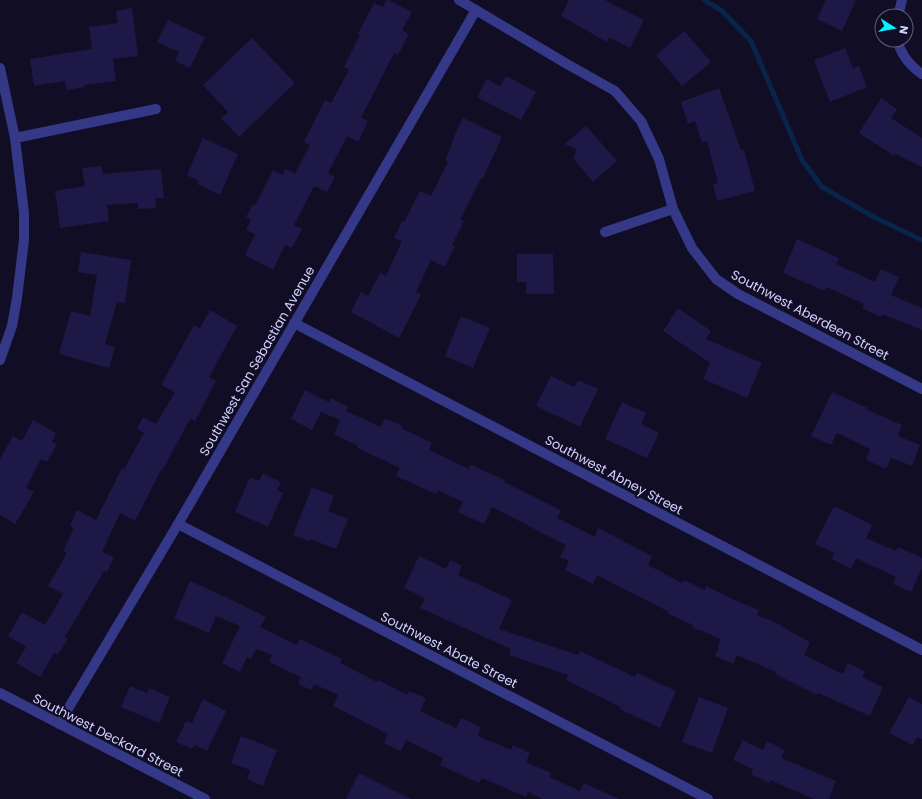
<svg xmlns="http://www.w3.org/2000/svg" width="922" height="799" viewBox="0 0 922 799" font-family="Poppins,sans-serif">
	<style>
		.lines { fill: none; stroke-linecap: round; stroke-linejoin: round }
		.stream { stroke: #082449; stroke-width: 5 }
		.building { fill: #1e1847 }
		.minor { stroke: #353787; stroke-width: 10 }
		.labels { text-anchor: middle; dominant-baseline: central; stroke-width: 4; stroke-linejoin: round; paint-order: stroke }
		.street-label { font-size: 13px; fill: #d4d1ff; stroke: #100d25 }
	</style>
	<rect width="100%" height="100%" fill="#100d25"/>
	<g class="lines">
		<path class="stream" d="M 704,0 L 722,11 L 751,41 L 802,160 L 822,187 L 874,217 L 922,240"/>
	</g>
	<g class="building">
		<path d="M 386,0 L 389,0 L 412,12 L 402,30 L 409,34 L 398,55 L 394,53 L 361,118 L 368,121 L 358,142 L 347,136 L 328,173 L 335,177 L 327,192 L 314,186 L 294,225 L 302,229 L 292,248 L 285,245 L 273,270 L 245,255 L 255,234 L 246,230 L 251,219 L 246,217 L 253,204 L 255,205 L 273,170 L 282,175 L 286,169 L 295,174 L 310,145 L 304,142 L 325,100 L 331,103 L 349,70 L 344,67 L 360,35 L 358,34 L 374,3 L 383,7 Z"/>
		<path d="M 569,0 L 605,0 L 644,20 L 630,48 L 609,37 L 607,42 L 561,16 Z"/>
		<path d="M 826,0 L 856,0 L 842,31 L 817,19 Z"/>
		<path d="M 132,8 L 138,56 L 113,59 L 116,81 L 85,85 L 85,87 L 66,90 L 65,81 L 34,86 L 30,59 L 92,49 L 89,27 L 118,23 L 116,11 Z"/>
		<path d="M 168,20 L 205,37 L 190,68 L 175,61 L 179,52 L 157,42 Z"/>
		<path d="M 684,31 L 711,62 L 682,86 L 656,55 Z"/>
		<path d="M 252,38 L 295,83 L 239,137 L 221,118 L 228,112 L 203,85 Z"/>
		<path d="M 845,48 L 853,68 L 859,66 L 867,87 L 830,102 L 814,60 Z"/>
		<path d="M 506,76 L 536,92 L 521,120 L 477,97 L 487,79 L 500,86 Z"/>
		<path d="M 719,88 L 741,150 L 744,150 L 755,191 L 717,201 L 713,184 L 718,183 L 707,141 L 702,143 L 695,121 L 688,124 L 681,102 Z"/>
		<path d="M 881,98 L 897,109 L 891,118 L 922,138 L 922,167 L 895,154 L 894,156 L 859,133 Z"/>
		<path d="M 463,118 L 502,137 L 483,178 L 482,177 L 460,220 L 464,221 L 452,245 L 455,246 L 445,267 L 431,260 L 416,292 L 421,295 L 399,338 L 351,312 L 361,292 L 368,296 L 380,273 L 386,276 L 402,241 L 394,238 L 402,221 L 404,222 L 420,191 L 431,196 L 448,162 L 445,160 L 454,139 L 453,139 Z"/>
		<path d="M 586,126 L 617,161 L 593,182 L 573,158 L 577,150 L 565,144 Z"/>
		<path d="M 203,138 L 238,154 L 220,195 L 197,184 L 199,181 L 187,175 Z"/>
		<path d="M 101,166 L 103,174 L 161,169 L 164,198 L 155,198 L 156,208 L 138,209 L 138,203 L 107,205 L 109,221 L 60,228 L 55,191 L 85,186 L 82,168 Z"/>
		<path d="M 797,239 L 839,258 L 836,264 L 875,282 L 881,269 L 899,277 L 891,295 L 922,308 L 922,330 L 882,314 L 881,317 L 862,308 L 864,304 L 826,287 L 825,291 L 783,273 Z"/>
		<path d="M 81,252 L 131,260 L 125,303 L 117,302 L 105,344 L 115,347 L 109,368 L 59,354 L 71,311 L 90,316 L 97,275 L 78,272 Z"/>
		<path d="M 517,254 L 553,254 L 554,294 L 526,294 L 526,282 L 517,282 Z"/>
		<path d="M 678,308 L 711,331 L 706,339 L 762,363 L 747,398 L 703,379 L 710,363 L 663,331 Z"/>
		<path d="M 210,310 L 237,326 L 209,377 L 216,381 L 195,421 L 190,419 L 162,471 L 161,470 L 135,521 L 120,513 L 102,552 L 114,557 L 107,572 L 104,571 L 65,637 L 68,639 L 58,655 L 54,653 L 40,677 L 16,663 L 26,647 L 8,636 L 22,612 L 45,625 L 63,594 L 48,586 L 67,553 L 63,551 L 74,528 L 70,526 L 77,510 L 96,520 L 122,468 L 124,469 L 144,433 L 137,429 L 143,417 L 156,424 L 175,392 L 161,385 L 194,325 L 200,328 Z"/>
		<path d="M 461,316 L 490,328 L 473,368 L 445,356 Z"/>
		<path d="M 551,376 L 574,387 L 578,380 L 598,389 L 580,427 L 536,406 Z"/>
		<path d="M 305,390 L 329,402 L 331,398 L 348,407 L 346,411 L 381,427 L 385,418 L 402,426 L 401,428 L 432,443 L 429,450 L 469,469 L 471,465 L 505,480 L 504,482 L 561,510 L 557,518 L 595,537 L 598,528 L 652,556 L 648,565 L 682,583 L 684,580 L 705,590 L 706,586 L 739,602 L 759,610 L 757,615 L 783,626 L 782,627 L 810,642 L 804,655 L 843,674 L 848,663 L 865,671 L 862,677 L 883,687 L 870,716 L 818,693 L 817,695 L 775,674 L 776,672 L 737,655 L 733,664 L 715,656 L 719,648 L 718,647 L 721,639 L 692,627 L 693,625 L 668,614 L 669,612 L 597,575 L 593,584 L 565,570 L 569,561 L 560,557 L 566,545 L 492,507 L 484,524 L 458,512 L 463,502 L 438,490 L 436,494 L 396,476 L 400,468 L 358,448 L 358,446 L 334,434 L 340,420 L 321,412 L 312,430 L 291,419 Z"/>
		<path d="M 832,392 L 868,408 L 867,410 L 902,425 L 898,436 L 920,445 L 912,466 L 891,458 L 886,469 L 866,460 L 870,449 L 837,433 L 831,445 L 811,436 Z"/>
		<path d="M 622,402 L 646,413 L 641,424 L 659,433 L 647,458 L 605,439 Z"/>
		<path d="M 33,420 L 56,433 L 52,442 L 57,444 L 47,462 L 41,459 L 26,488 L 34,492 L 15,524 L 0,515 L 0,459 L 13,436 L 22,441 Z"/>
		<path d="M 263,473 L 281,482 L 277,490 L 283,493 L 268,527 L 235,512 L 250,477 L 259,481 Z"/>
		<path d="M 312,487 L 334,496 L 328,511 L 348,519 L 336,549 L 310,539 L 309,541 L 293,535 Z"/>
		<path d="M 834,506 L 872,525 L 866,538 L 896,551 L 898,547 L 922,558 L 922,568 L 911,592 L 893,584 L 896,577 L 856,558 L 851,569 L 832,559 L 834,553 L 815,544 Z"/>
		<path d="M 419,556 L 446,569 L 450,560 L 462,566 L 458,575 L 512,600 L 499,629 L 578,655 L 580,651 L 635,677 L 637,673 L 676,691 L 660,728 L 620,709 L 621,707 L 566,680 L 568,675 L 509,655 L 511,649 L 420,608 L 425,598 L 404,588 Z"/>
		<path d="M 190,581 L 232,600 L 266,617 L 260,627 L 297,645 L 300,639 L 342,659 L 340,663 L 377,682 L 378,680 L 407,695 L 409,691 L 426,698 L 420,711 L 456,728 L 461,718 L 481,727 L 478,736 L 511,750 L 513,745 L 530,753 L 526,762 L 551,773 L 549,777 L 580,791 L 584,783 L 619,799 L 543,799 L 528,792 L 526,797 L 482,778 L 479,783 L 440,765 L 443,758 L 406,740 L 401,751 L 384,743 L 388,734 L 333,706 L 338,695 L 314,684 L 311,690 L 298,684 L 301,677 L 269,662 L 272,655 L 256,649 L 251,659 L 247,657 L 240,672 L 222,663 L 240,626 L 216,616 L 209,633 L 174,618 Z"/>
		<path d="M 130,686 L 147,693 L 149,688 L 170,697 L 159,723 L 121,707 Z"/>
		<path d="M 699,697 L 728,708 L 712,753 L 682,742 Z"/>
		<path d="M 909,697 L 922,704 L 922,739 L 917,737 L 913,745 L 889,733 Z"/>
		<path d="M 203,699 L 226,711 L 207,751 L 194,745 L 192,749 L 176,742 L 186,721 L 192,723 Z"/>
		<path d="M 241,736 L 277,750 L 263,786 L 247,779 L 250,770 L 231,763 Z"/>
		<path d="M 743,740 L 763,750 L 767,741 L 785,750 L 781,758 L 836,781 L 829,799 L 814,799 L 770,780 L 769,783 L 751,774 L 753,769 L 733,760 Z"/>
		<path d="M 359,773 L 411,799 L 346,799 Z"/>
	</g>
	<g class="lines">
		<g class="minor">
			<path d="M 459,0 L 567,64 L 615,91 L 641,121 L 659,159 L 673,209 L 692,248 L 716,279 L 738,294 L 922,389"/>
			<path d="M 898,16 L 902,0"/>
			<path d="M 897,40 C 901,54 910,66 922,74"/>
			<path d="M 0,68 L 15,138 L 24,213 L 24,240 L 17,298 L 12,326 L 0,360"/>
			<path d="M 15,138 L 156,109"/>
			<path d="M 605,232 L 673,209"/>
			<path d="M 294,323 L 922,650"/>
			<path d="M 178,524 L 708,799"/>
			<path d="M 0,693 L 205,799"/>
			<path d="M 59,724 L 178,524 L 476,10"/>
		</g>
	</g>
	<g class="labels">
		<g class="street-label">
			<text transform="translate(810 315) rotate(28)">Southwest Aberdeen Street</text>
			<text transform="translate(257 361) rotate(-60)">Southwest San Sebastian Avenue</text>
			<text transform="translate(614 475) rotate(28)">Southwest Abney Street</text>
			<text transform="translate(449 650) rotate(27)">Southwest Abate Street</text>
			<text transform="translate(108 735) rotate(27)">Southwest Deckard Street</text>
		</g>
	</g>
	<g transform="translate(894 28) rotate(101)"><circle r="19" fill="#100d25" stroke="#5e5b7c"/>
	<path d="M0-3L7 15L0 10L-7 15Z" fill="#00f2fc"/>
	<text y="-6" font-size="11" font-weight="bold" text-anchor="middle" fill="#d4d1ff">N</text>
	</g>
</svg>
